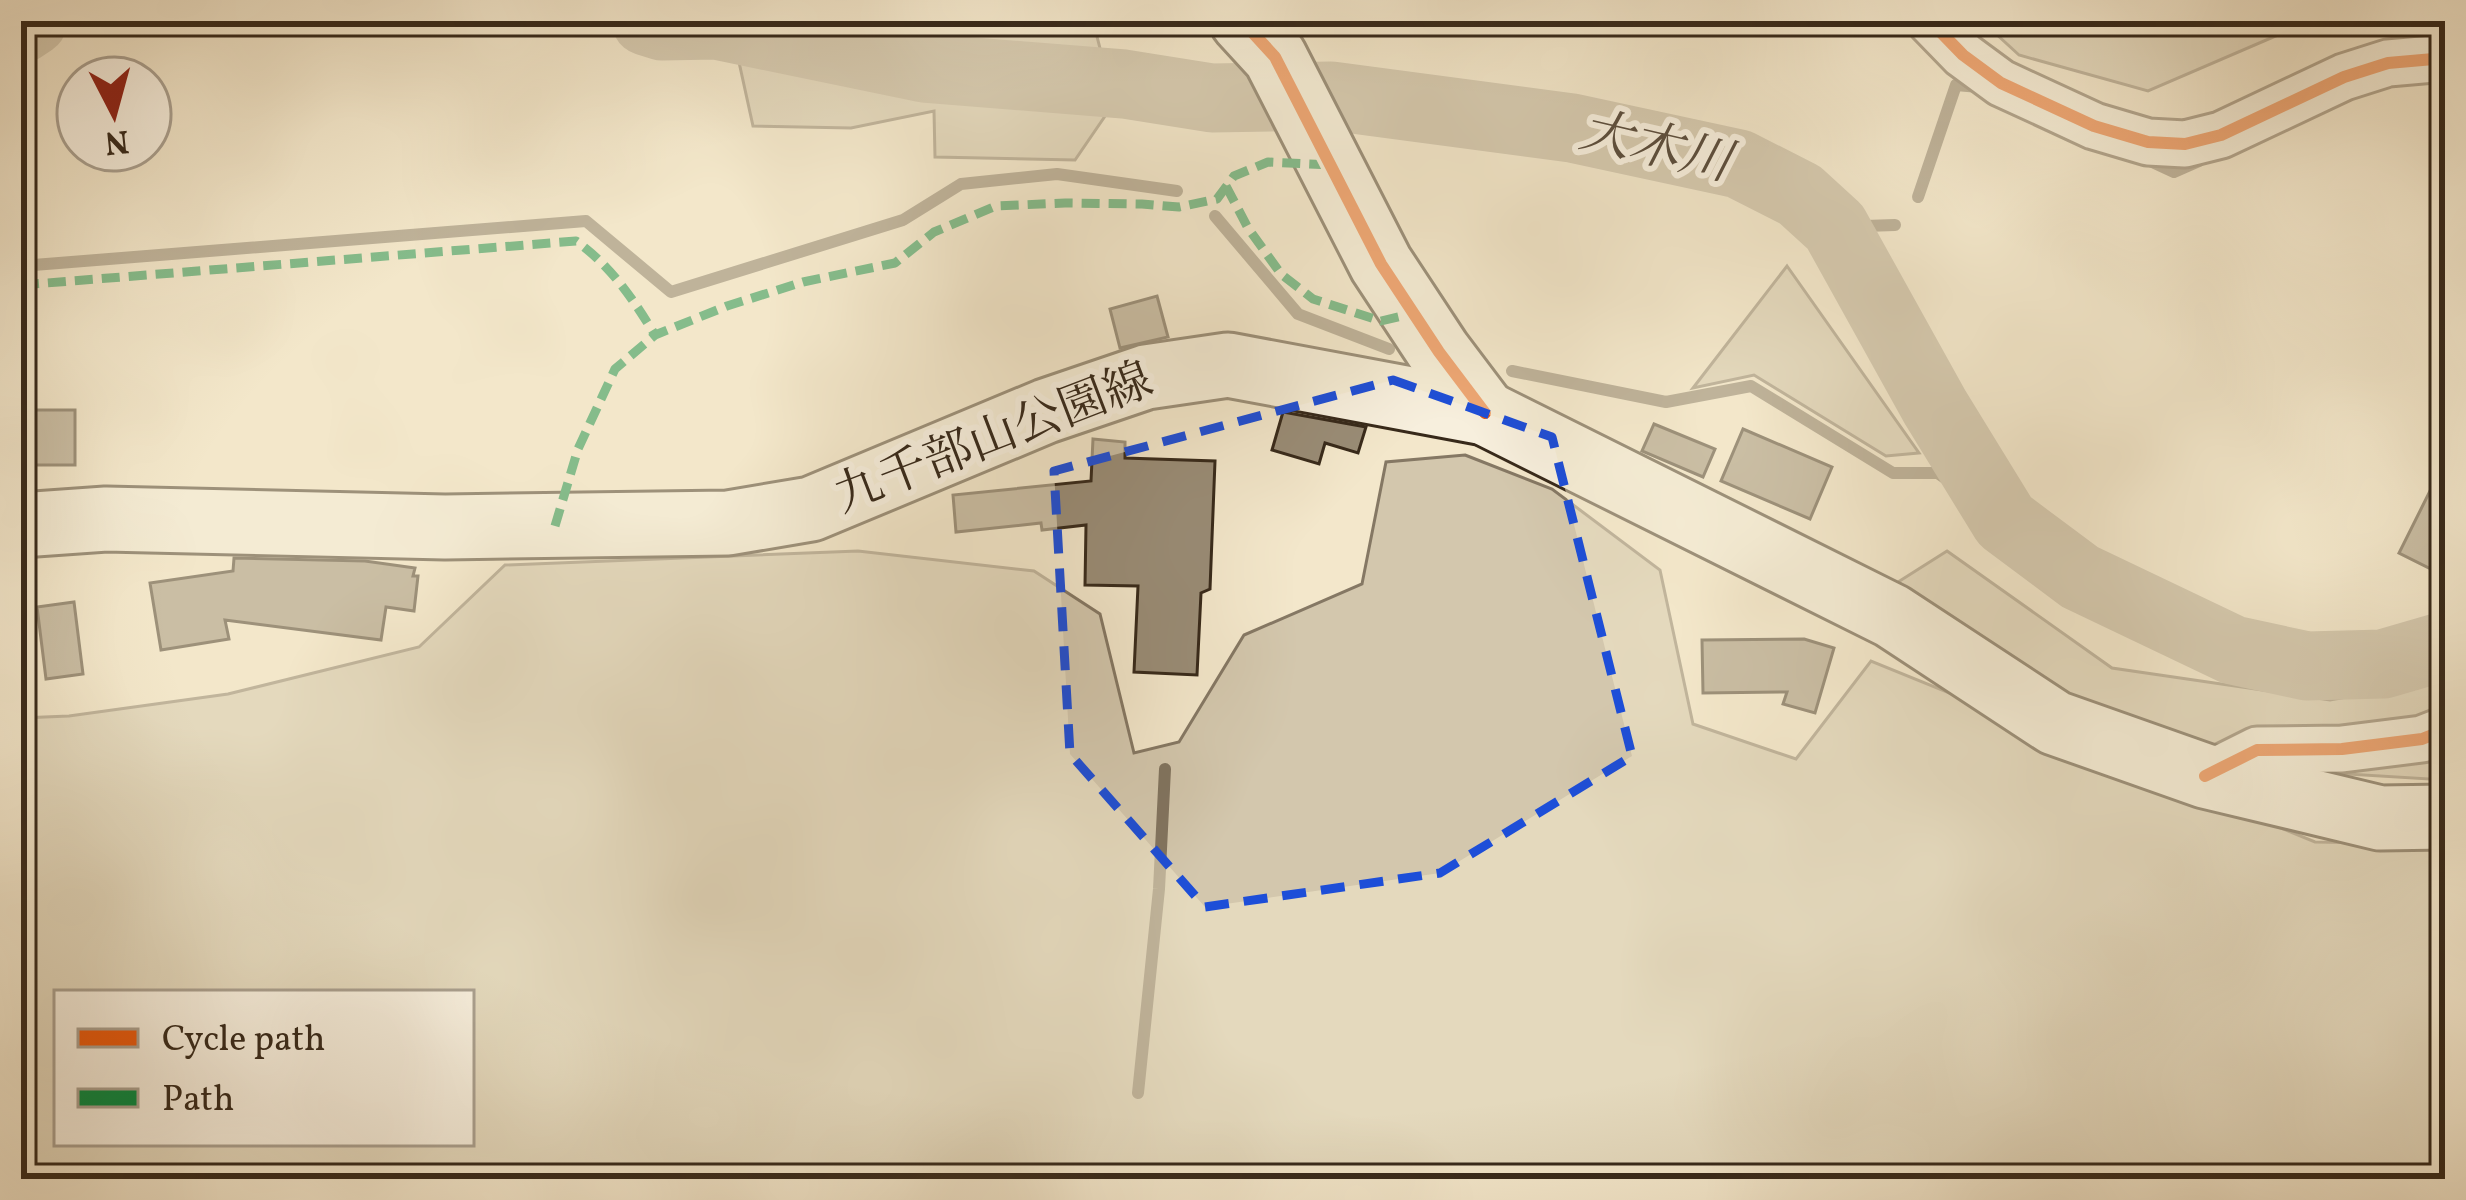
<svg xmlns="http://www.w3.org/2000/svg" width="2466" height="1200" viewBox="0 0 2466 1200" font-family="Vollkorn,'Noto Serif JP',serif">
	<style>
		.green { fill: #d3c7ad; stroke: #857864; stroke-width: 3; fill-rule: evenodd }
		.lines { fill: none; stroke-linecap: round; stroke-linejoin: round }
		.stream { stroke: #817460; stroke-width: 12 }
		.river { stroke: #b3a68f; stroke-width: 69 }
		.building { fill: #998c76; stroke: #37291a; stroke-width: 3 }
		.street-casing { stroke: #665846; stroke-width: 51 }
		.secondary-casing { stroke: #37291a; stroke-width: 69 }
		.street { stroke: #f7efdd; stroke-width: 45 }
		.secondary { stroke: #f7efdd; stroke-width: 63 }
		.quiet { stroke: #00873e; stroke-width: 9; stroke-dasharray: 18 9; stroke-linecap: butt }
		.cycleway-casing { stroke: #f7efdd; stroke-width: 20 }
		.cycleway { stroke: #e8590c; stroke-width: 12 }
		.marked { fill: none; stroke: #1d4ed8; stroke-width: 9; stroke-dasharray: 24 15; stroke-linejoin: round }
		.labels { text-anchor: middle; dominant-baseline: central; stroke-width: 12; stroke-linejoin: round; paint-order: stroke }
		.street-label { font-size: 48px; fill: #37291a; stroke: #f7efdd }
		.water-label { font-size: 51px; font-style: italic; fill: #5c4e3d; stroke: #f7efdd }
	</style>
	<rect width="100%" height="100%" fill="#f3e7cb"/>
	<filter id="stains"><feTurbulence type="fractalNoise" baseFrequency=".00167" numOctaves="4"/><feColorMatrix values="0 0 0 0 .2 0 0 0 0 .09 0 0 0 0 .02 0 0 0 .5 -.17"/></filter>
	<radialGradient id="worn" r=".72"><stop offset=".6" stop-color="#630" stop-opacity="0"/><stop offset="1" stop-color="#630" stop-opacity=".3"/></radialGradient>
	<g class="green">
		<path d="M 730,21 L 1093,21 L 1114,103 L 1075,160 L 935,157 L 934,111 L 851,128 L 753,126 Z"/>
		<path d="M 1982,21 L 2288,21 L 2278,35 L 2148,91 L 2019,55 Z"/>
		<path d="M 1787,266 L 1919,453 L 1886,456 L 1754,375 L 1693,388 Z"/>
		<path d="M 1465,455 L 1552,489 L 1660,570 L 1693,724 L 1796,759 L 1871,661 L 2315,842 L 2445,844 L 2445,1179 L 21,1179 L 21,718 L 69,716 L 228,694 L 419,647 L 505,565 L 858,551 L 1034,571 L 1100,614 L 1134,753 L 1179,742 L 1244,635 L 1362,584 L 1386,462 ZM 57,993 L 471,993 L 471,1143 L 57,1143 Z"/>
		<path d="M 1947,551 L 2112,668 L 2330,700 L 2445,679 L 2445,780 L 2264,769 L 2059,694 L 1898,582 Z"/>
	</g>
	<g class="lines">
		<g class="stream">
			<path d="M 2146,159 L 2174,172 L 2199,161"/>
			<path d="M 1918,197 L 1956,85 L 1979,87"/>
			<path d="M 1215,216 L 1298,314 L 1389,349"/>
			<path d="M 1835,227 L 1895,225"/>
			<path d="M 21,266 L 586,221 L 671,292 L 903,220 L 961,184 L 1057,174 L 1177,191"/>
			<path d="M 1512,371 L 1666,402 L 1751,386 L 1893,473 L 1938,473 L 2005,521"/>
			<path d="M 1138,1093 L 1159,889 L 1165,769"/>
		</g>
		<g class="river">
			<path d="M 646,21 L 662,26 L 716,25 L 924,68 L 1124,84 L 1212,98 L 1331,96 L 1572,128 L 1739,164 L 1800,195 L 1835,227 L 1935,407 L 2005,521 L 2080,577 L 2233,650 L 2307,666 L 2383,664 L 2445,646"/>
			<path d="M 21,29 L 33,21"/>
		</g>
	</g>
	<g class="building">
		<path d="M 1157,296 L 1168,337 L 1120,348 L 1110,309 Z"/>
		<rect x="21" y="410" width="54" height="55"/>
		<path d="M 1283,412 L 1366,427 L 1358,453 L 1325,443 L 1319,464 L 1272,450 Z"/>
		<path d="M 1654,424 L 1715,449 L 1703,477 L 1642,451 Z"/>
		<path d="M 1743,429 L 1832,467 L 1810,519 L 1721,481 Z"/>
		<path d="M 1093,439 L 1125,442 L 1125,458 L 1215,461 L 1210,589 L 1201,593 L 1197,675 L 1134,672 L 1138,586 L 1085,585 L 1086,525 L 1042,530 L 1041,523 L 956,532 L 953,495 L 1091,481 Z"/>
		<path d="M 2445,461 L 2445,576 L 2399,553 Z"/>
		<path d="M 234,558 L 365,561 L 415,568 L 413,576 L 418,576 L 414,611 L 386,607 L 381,640 L 225,620 L 229,639 L 161,650 L 150,583 L 233,571 Z"/>
		<path d="M 74,602 L 83,674 L 46,679 L 37,607 Z"/>
		<path d="M 1804,639 L 1834,648 L 1815,713 L 1783,704 L 1787,692 L 1703,693 L 1702,640 Z"/>
	</g>
	<g class="lines">
		<defs>
			<g id="street">
				<path d="M 1930,21 L 1963,55 L 2001,83 L 2094,126 L 2148,142 L 2185,144 L 2221,135 L 2344,77 L 2388,63 L 2445,58"/>
				<path d="M 2205,776 L 2257,750 L 2342,749 L 2422,739 L 2445,730"/>
			</g>
			<g id="secondary">
				<path d="M 1242,21 L 1275,57 L 1381,264 L 1439,352 L 1485,413"/>
				<path d="M 21,525 L 106,519 L 445,527 L 728,523 L 811,509 L 1046,411 L 1146,377 L 1228,365 L 1485,413 L 1892,616 L 2055,723 L 2205,776 L 2380,818 L 2445,817"/>
			</g>
		</defs>
		<use href="#street" class="street-casing"/>
		<use href="#secondary" class="secondary-casing"/>
		<use href="#street" class="street"/>
		<use href="#secondary" class="secondary"/>
		<g class="quiet">
			<path d="M 1226,186 L 1248,228 L 1281,274 L 1313,299 L 1381,321 L 1414,313"/>
			<path d="M 21,285 L 576,241 C 611,266 633,299 655,335"/>
			<path d="M 555,526 L 578,449 L 615,369 L 655,335 L 727,306 L 803,282 L 895,263 L 934,232 L 996,206 L 1065,203 L 1142,204 L 1179,207 L 1217,199 L 1234,176 L 1268,162 L 1331,165"/>
		</g>
		<defs>
			<g id="cycleway">
				<path d="M 1242,21 L 1275,57 L 1381,264 L 1439,352 L 1485,413"/>
				<path d="M 1930,21 L 1963,55 L 2001,83 L 2094,126 L 2148,142 L 2185,144 L 2221,135 L 2344,77 L 2388,63 L 2445,58"/>
				<path d="M 2205,776 L 2257,750 L 2342,749 L 2422,739 L 2445,730"/>
			</g>
		</defs>
		<use href="#cycleway" class="cycleway-casing"/>
		<use href="#cycleway" class="cycleway"/>
	</g>
	<path d="M0 0H2466V1200H0ZM 1393,380 L 1552,437 L 1632,756 L 1440,873 L 1205,907 L 1070,754 L 1054,471 Z" fill="#f3e7cb" fill-opacity=".55" fill-rule="evenodd"/>
	<path class="marked" d="M 1393,380 L 1552,437 L 1632,756 L 1440,873 L 1205,907 L 1070,754 L 1054,471 Z"/>
	<g class="labels">
		<g class="street-label">
			<text transform="translate(994 440) rotate(-21)">九千部山公園線</text>
		</g>
		<g class="water-label">
			<text transform="translate(1655 149) rotate(13)">大木川</text>
		</g>
	</g>
	<rect width="2466" height="1200" fill="none" stroke="#f3e7cb" stroke-width="72"/>
	<rect x="24" y="24" width="2418" height="1152" fill="none" stroke="#37291a" stroke-width="6"/>
	<rect x="36" y="36" width="2394" height="1128" fill="none" stroke="#37291a" stroke-width="3"/>
	<rect x="54" y="990" width="420" height="156" fill="#f7efdd" stroke="#aaa08f" stroke-width="3"/>
	<rect x="78" y="1029" width="60" height="18" fill="#e8590c" stroke="#aaa08f" stroke-width="3"/>
	<text x="162" y="1050" font-size="36" fill="#37291a">Cycle path</text>
	<rect x="78" y="1089" width="60" height="18" fill="#00873e" stroke="#aaa08f" stroke-width="3"/>
	<text x="162" y="1110" font-size="36" fill="#37291a">Path</text>
	<g transform="translate(114 114) rotate(174)"><circle r="57" fill="#f7efdd" stroke="#aaa08f" stroke-width="3"/>
	<path d="M0-9L21 45L0 30L-21 45Z" fill="#8f2418"/>
	<text y="-18" font-size="33" font-weight="bold" text-anchor="middle" fill="#37291a">N</text>
	</g>
	<rect width="100%" height="100%" filter="url(#stains)"/>
	<rect width="100%" height="100%" fill="url(#worn)"/>
</svg>
